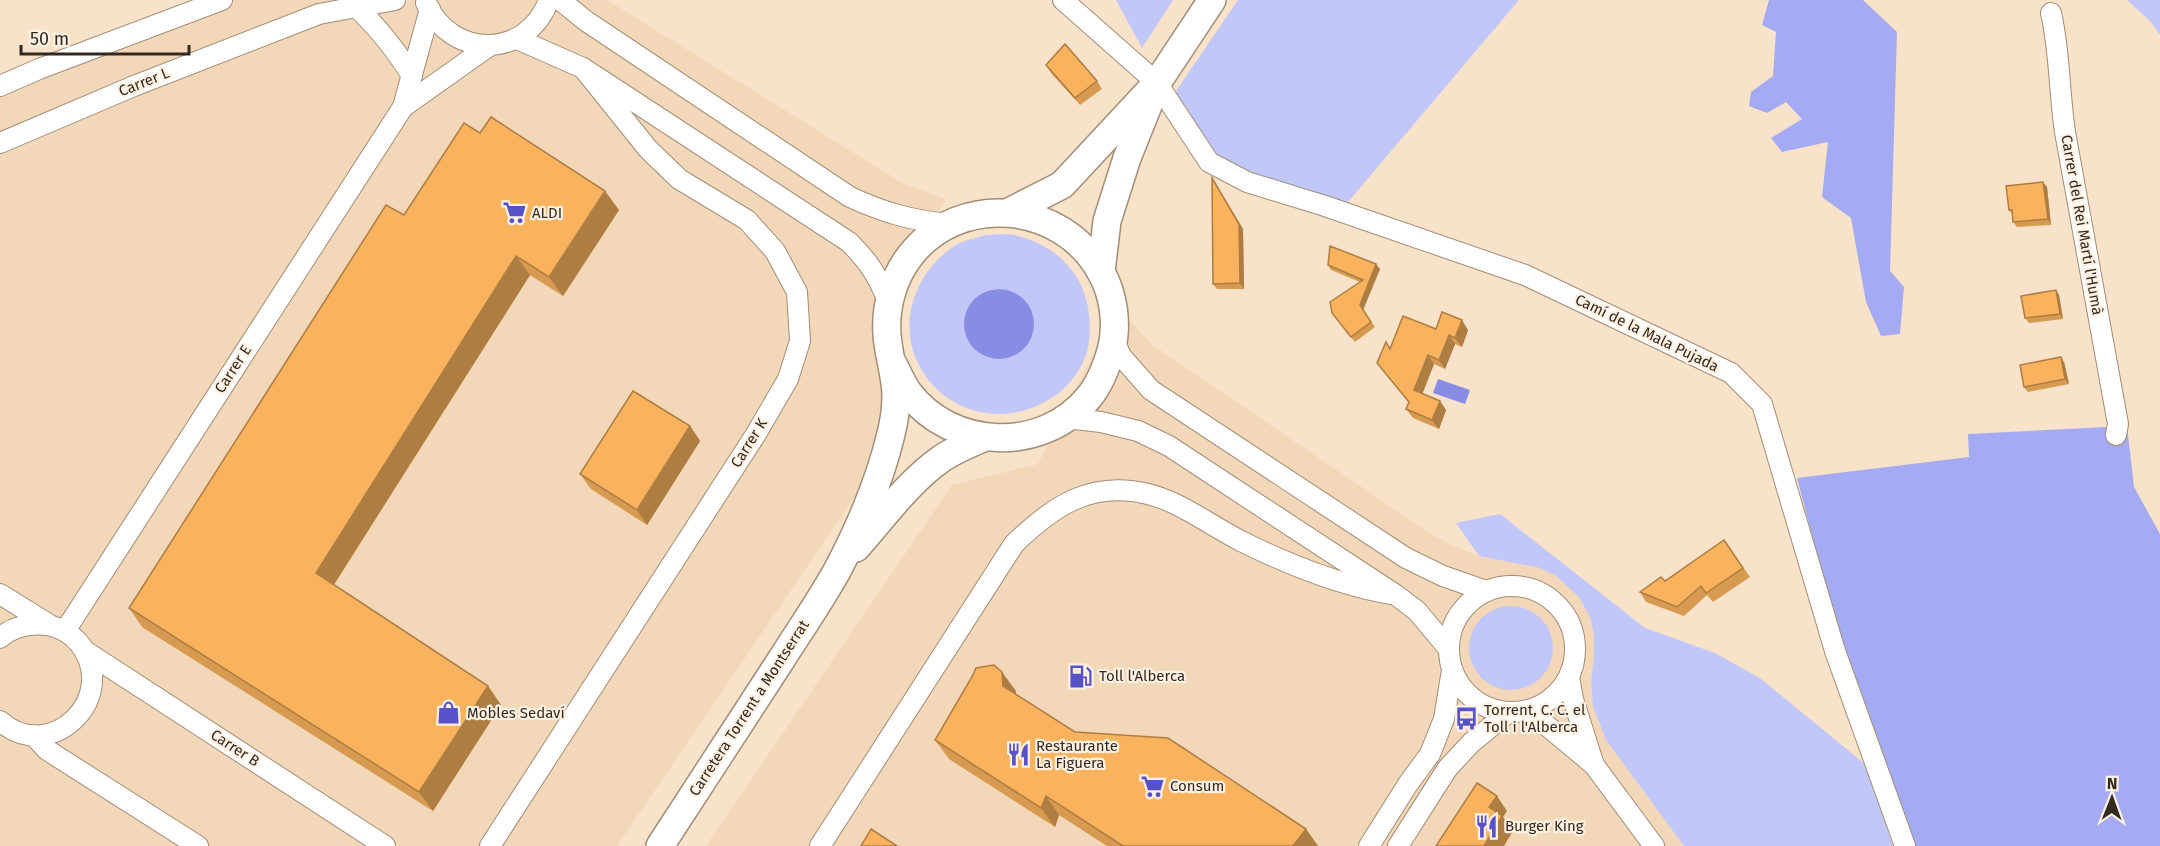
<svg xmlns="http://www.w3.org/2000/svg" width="2160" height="846" viewBox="0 0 2160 846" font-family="'Fira Sans',sans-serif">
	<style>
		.built { fill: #f3d7b9 }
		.green { fill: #c1c7f9; fill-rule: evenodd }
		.forest { fill: #a4abf3 }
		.water { fill: #878de5 }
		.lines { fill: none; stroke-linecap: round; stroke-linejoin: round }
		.street-casing { stroke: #a28d76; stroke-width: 22 }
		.secondary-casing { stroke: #a28d76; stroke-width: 30 }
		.street { stroke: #fff; stroke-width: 20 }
		.secondary { stroke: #fff; stroke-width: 27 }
		.wall { fill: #d69a51 }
		.shaded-wall { fill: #ae7d42 }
		.building { fill: #f9b35e; stroke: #ae7d42; stroke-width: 1.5 }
		.labels { text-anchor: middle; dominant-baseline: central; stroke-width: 4.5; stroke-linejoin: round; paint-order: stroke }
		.street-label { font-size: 15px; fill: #322a20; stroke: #fef1e2 }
		.poi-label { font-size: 15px; fill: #322a20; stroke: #fef1e2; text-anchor: start }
	</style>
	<rect width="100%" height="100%" fill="#f8e2c9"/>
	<g class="built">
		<path d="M 194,0 L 607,0 L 904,184 L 946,199 L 928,228 L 900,261 L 885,431 L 870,474 L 617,846 L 0,846 L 0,78 Z"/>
		<path d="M 1118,305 L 1124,314 L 1151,344 L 1428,532 L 1449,544 L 1479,556 L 1540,568 L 1555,575 L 1568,585 L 1579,597 L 1590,617 L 1594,634 L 1594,659 L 1591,680 L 1593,707 L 1606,740 L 1684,846 L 706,846 L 952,485 L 1038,464 Z"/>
	</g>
	<g class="green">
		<path d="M 1116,0 L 1173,0 L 1142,48 Z"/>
		<path d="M 1238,0 L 1519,0 L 1343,208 L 1232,171 L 1208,147 L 1179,104 L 1176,91 Z"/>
		<path d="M 2127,0 L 2160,0 L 2160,35 L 2150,21 Z"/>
		<path d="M 986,235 C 996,235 1008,233 1018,236 C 1068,249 1095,289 1089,341 C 1087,364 1069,388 1050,399 C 966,450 873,361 924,277 C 932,264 943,253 956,245 C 965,240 976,238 986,235 ZM 995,289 L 1007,290 L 1019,295 L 976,298 L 985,292 Z"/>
		<path d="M 1500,514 L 1645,628 L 1715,653 L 1760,678 L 1866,765 L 1893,846 L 1684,846 L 1606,740 L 1593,707 L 1591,680 L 1594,659 L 1594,634 L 1590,617 L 1579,597 L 1555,575 L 1540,568 L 1479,556 L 1456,523 Z"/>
		<circle cx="1511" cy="648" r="42"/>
	</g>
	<g class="forest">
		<path d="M 1769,0 L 1863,0 L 1897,32 L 1890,271 L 1904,287 L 1900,334 L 1881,336 L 1866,302 L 1851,218 L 1822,197 L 1828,142 L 1782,152 L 1771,138 L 1802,119 L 1786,102 L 1767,113 L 1749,106 L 1751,92 L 1773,76 L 1776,32 L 1762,25 Z"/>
		<path d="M 2127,426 L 2134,487 L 2160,534 L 2160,846 L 1911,846 L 1827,593 L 1797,478 L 1969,457 L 1968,434 Z"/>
	</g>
	<g class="water">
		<circle cx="999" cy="324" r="35"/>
		<path d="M 1438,379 L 1470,390 L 1465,404 L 1433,393 Z"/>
	</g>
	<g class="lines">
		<defs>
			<g id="street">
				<path d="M 560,0 L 586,21 L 850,197 C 885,213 910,220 948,224"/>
				<path d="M 1063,0 L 1157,83 L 1209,162 L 1247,182 L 1325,206 L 1525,275 L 1731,373 L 1762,404 L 1835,651 L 1905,846"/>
				<path d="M 426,3 C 452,60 527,59 549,0"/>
				<path d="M 356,7 C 379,28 395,49 412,76"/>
				<path d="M 2051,13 C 2060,52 2059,92 2065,132 L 2118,424 L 2116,435"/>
				<path d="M 517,39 L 583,68 L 849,242 C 870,263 877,275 889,303"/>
				<path d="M 0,86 L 39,69 L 222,0"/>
				<path d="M 403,107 L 489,46"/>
				<path d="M 0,143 L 134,86 L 319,14 L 395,0"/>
				<path d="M 1114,340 L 1121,356 L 1151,390 L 1406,558 L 1443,576 L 1486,591"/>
				<path d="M 1066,418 L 1101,422 L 1138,431 L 1169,446 L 1396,595 L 1417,611 L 1448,648"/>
				<circle cx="1512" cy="649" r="63"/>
				<path d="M 0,594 L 50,625"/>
				<path d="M 65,631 L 403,107 L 430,9"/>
				<path d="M 0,638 C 13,626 30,623 47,625 C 59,627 71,634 79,643 C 122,697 50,766 0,721"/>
				<path d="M 85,651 L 385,846"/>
				<path d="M 1569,677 L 1573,699 L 1594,765"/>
				<path d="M 1528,710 L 1594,765 L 1654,846"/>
				<path d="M 33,735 L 47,750 L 198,846"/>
				<path d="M 490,846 L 756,434 L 788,379 L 800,341 L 797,292 L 775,251 L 747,220 L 679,179 L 648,149 L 583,68"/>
				<path d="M 820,846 L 1014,544 C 1053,506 1091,480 1148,494 C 1181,502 1211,526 1241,541 C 1291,566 1341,586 1396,595"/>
				<path d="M 1369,846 L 1408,784 L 1430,754 L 1444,719 L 1452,670"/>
				<path d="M 1398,846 L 1447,769 L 1471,743 L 1509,712"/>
			</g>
			<g id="secondary">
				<path d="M 1009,212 L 1062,185 L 1157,83 L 1212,0"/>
				<path d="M 1101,272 L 1107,221 L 1127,158 L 1151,98"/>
				<path d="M 856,548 C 883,518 908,482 941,459 C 954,450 969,444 983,438"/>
				<path d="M 660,846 C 701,784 741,722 781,660 C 800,630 821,600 838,569 C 860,527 880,480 891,434 C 894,422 896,408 896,396 C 896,375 888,355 887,334 C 885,307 893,278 910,256 C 959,192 1062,201 1101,272 C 1114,295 1118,326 1111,351 C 1106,368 1100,384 1089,397 C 1043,454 951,450 908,392 C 902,384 898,373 893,364"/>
			</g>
		</defs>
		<use href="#street" class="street-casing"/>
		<use href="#secondary" class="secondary-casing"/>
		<use href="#street" class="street"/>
		<use href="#secondary" class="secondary"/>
	</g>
	<g class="wall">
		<path d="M 1046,65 L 1097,81 L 1102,89 L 1080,105 L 1051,73 Z"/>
		<path d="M 1212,178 L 1243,229 L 1244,289 L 1217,289 L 1213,284 Z"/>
		<path d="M 2047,187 L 2051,225 L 2017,227 L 2013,222 L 2013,215 L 2009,210 Z"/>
		<path d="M 619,210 L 563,296 L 530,275 L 334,585 L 488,686 L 501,705 L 433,811 L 142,627 L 129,608 L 404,215 Z"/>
		<path d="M 1328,265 L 1380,269 L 1363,310 L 1375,327 L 1355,342 L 1336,318 L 1360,282 L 1331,270 Z"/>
		<path d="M 2056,290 L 2059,295 L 2063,319 L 2029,323 L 2025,318 Z"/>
		<path d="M 1436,329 L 1468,330 L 1462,347 L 1455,344 L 1445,369 L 1434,364 L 1422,394 L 1440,401 L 1446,410 L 1439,429 L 1413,418 L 1406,409 L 1409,403 L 1377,363 L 1390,349 Z"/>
		<path d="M 2064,362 L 2069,384 L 2028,392 L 2024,387 Z"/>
		<path d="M 690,426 L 700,441 L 647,525 L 591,489 L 580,474 Z"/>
		<path d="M 1724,540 L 1750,577 L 1713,602 L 1707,595 L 1684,616 L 1646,602 L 1640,592 L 1665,581 Z"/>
		<path d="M 973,675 L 1016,691 L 1016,694 L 1075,732 L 1306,829 L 1318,846 L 1107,846 L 1059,815 L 1055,827 L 949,759 L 935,740 Z"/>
	</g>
	<g class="shaded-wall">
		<path d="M 1212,178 L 1243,229 L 1244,289 L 1240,283 Z"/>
		<path d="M 2043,182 L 2047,187 L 2051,225 L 2048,219 Z"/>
		<path d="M 605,191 L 619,210 L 563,296 L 549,277 Z"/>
		<path d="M 516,256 L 530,275 L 329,592 L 316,573 Z"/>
		<path d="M 1376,264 L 1380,269 L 1363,310 L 1360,305 Z"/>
		<path d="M 2056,290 L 2059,295 L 2063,319 L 2060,314 Z"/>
		<path d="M 1462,320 L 1468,330 L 1462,347 L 1455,338 Z"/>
		<path d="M 1449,335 L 1455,344 L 1445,369 L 1439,360 Z"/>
		<path d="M 1428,355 L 1434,364 L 1420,400 L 1414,390 Z"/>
		<path d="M 2061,357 L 2064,362 L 2069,384 L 2065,379 Z"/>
		<path d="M 1440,401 L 1446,410 L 1439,429 L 1432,420 Z"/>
		<path d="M 690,426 L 700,441 L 647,525 L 637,510 Z"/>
		<path d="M 1002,672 L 1016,691 L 1016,705 L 1003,686 Z"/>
		<path d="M 488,686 L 501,705 L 433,811 L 419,792 Z"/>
		<path d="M 1046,796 L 1059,815 L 1055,827 L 1041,808 Z"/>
		<path d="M 1497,796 L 1507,811 L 1503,817 L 1513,831 L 1504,846 L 1484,846 L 1489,807 Z"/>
		<path d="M 1306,829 L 1318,846 L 1293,846 Z"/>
	</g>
	<g class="building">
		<path d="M 1065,44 L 1097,81 L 1075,98 L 1046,65 Z"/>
		<path d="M 491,117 L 605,191 L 549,277 L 516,256 L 316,573 L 488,686 L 419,792 L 129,608 L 386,205 L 404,215 L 464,123 L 480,133 Z"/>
		<path d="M 1212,178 L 1239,224 L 1240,283 L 1213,284 Z"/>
		<path d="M 2043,182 L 2048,219 L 2013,222 L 2012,210 L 2009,210 L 2006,186 Z"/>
		<path d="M 1330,246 L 1376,264 L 1360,305 L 1371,322 L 1351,337 L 1332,313 L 1330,302 L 1363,280 L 1328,265 Z"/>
		<path d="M 2056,290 L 2060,314 L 2025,318 L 2021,296 Z"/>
		<path d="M 1442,312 L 1462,320 L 1455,338 L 1449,335 L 1439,360 L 1428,355 L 1414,390 L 1440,401 L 1432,420 L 1406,409 L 1409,402 L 1377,363 L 1386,342 L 1390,349 L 1403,316 L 1436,329 Z"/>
		<path d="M 2061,357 L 2065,379 L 2024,387 L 2020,365 Z"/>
		<path d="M 633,391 L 690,426 L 637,510 L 580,474 Z"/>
		<path d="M 1724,540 L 1743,568 L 1706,593 L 1701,586 L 1677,607 L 1640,592 L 1661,577 L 1665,581 Z"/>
		<path d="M 994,665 L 1002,672 L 1003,686 L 1075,732 L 1168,738 L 1306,829 L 1293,846 L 1123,846 L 1046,796 L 1041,808 L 935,740 L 973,675 L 976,668 Z"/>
		<path d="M 1477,783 L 1497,796 L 1489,807 L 1502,816 L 1484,846 L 1436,846 Z"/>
		<path d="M 871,829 L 897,846 L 861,846 Z"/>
	</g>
	<defs>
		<symbol id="supermarket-bare" viewBox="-9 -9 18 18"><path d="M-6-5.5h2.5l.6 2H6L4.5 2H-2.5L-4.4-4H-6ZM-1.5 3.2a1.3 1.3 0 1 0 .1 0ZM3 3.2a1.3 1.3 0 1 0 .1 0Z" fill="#5752ca" stroke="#fef1e2" stroke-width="2.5" paint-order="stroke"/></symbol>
		<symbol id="fuel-bare" viewBox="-9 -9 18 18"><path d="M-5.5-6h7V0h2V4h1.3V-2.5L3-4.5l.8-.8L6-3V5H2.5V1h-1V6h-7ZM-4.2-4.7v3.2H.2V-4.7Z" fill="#5752ca" stroke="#fef1e2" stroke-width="2.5" paint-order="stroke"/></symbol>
		<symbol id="shop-bare" viewBox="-9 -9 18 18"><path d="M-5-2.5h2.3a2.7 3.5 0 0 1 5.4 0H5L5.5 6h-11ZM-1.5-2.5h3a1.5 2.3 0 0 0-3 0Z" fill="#5752ca" stroke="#fef1e2" stroke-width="2.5" paint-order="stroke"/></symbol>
		<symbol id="bus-bare" viewBox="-9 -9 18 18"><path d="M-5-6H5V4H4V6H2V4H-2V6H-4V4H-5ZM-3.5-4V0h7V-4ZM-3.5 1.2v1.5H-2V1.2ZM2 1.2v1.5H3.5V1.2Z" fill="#5752ca" stroke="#fef1e2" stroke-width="2.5" paint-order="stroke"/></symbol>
		<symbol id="restaurant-bare" viewBox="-9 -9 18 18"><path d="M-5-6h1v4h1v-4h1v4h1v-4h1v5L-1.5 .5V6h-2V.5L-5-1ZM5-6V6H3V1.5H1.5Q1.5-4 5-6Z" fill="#5752ca" stroke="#fef1e2" stroke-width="2.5" paint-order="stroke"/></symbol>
	</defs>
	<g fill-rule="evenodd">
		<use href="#supermarket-bare" x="498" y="196" width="33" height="33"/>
		<use href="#fuel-bare" x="1064" y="660" width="33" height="33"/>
		<use href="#shop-bare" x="432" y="696" width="33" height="33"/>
		<use href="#bus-bare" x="1450" y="702" width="33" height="33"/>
		<use href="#restaurant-bare" x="1002" y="738" width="33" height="33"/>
		<use href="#supermarket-bare" x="1136" y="770" width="33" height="33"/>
		<use href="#restaurant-bare" x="1470" y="810" width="33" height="33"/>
	</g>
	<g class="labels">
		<g class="street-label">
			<text transform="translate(144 82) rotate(-22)">Carrer L</text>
			<text transform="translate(2082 225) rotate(80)">Carrer del Rei Martí l'Humà</text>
			<text transform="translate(1647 333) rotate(26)">Camí de la Mala Pujada</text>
			<text transform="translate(233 369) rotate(-57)">Carrer E</text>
			<text transform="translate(749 443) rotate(-58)">Carrer K</text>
			<text transform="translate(749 708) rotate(-57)">Carretera Torrent a Montserrat</text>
			<text transform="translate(235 748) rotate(33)">Carrer B</text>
		</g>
		<g class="poi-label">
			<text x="532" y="213">ALDI</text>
			<text x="1099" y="676">Toll l'Alberca</text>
			<text x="1484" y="710">Torrent, C. C. el<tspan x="1484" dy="17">Toll i l'Alberca</tspan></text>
			<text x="467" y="713">Mobles Sedaví</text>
			<text x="1036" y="746">Restaurante<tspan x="1036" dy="17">La Figuera</tspan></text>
			<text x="1170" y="786">Consum</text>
			<text x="1505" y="826">Burger King</text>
		</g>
	</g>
	<g transform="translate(2112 798) rotate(1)" stroke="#fef1e2" stroke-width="4.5" paint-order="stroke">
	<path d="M0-4.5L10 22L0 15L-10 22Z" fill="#322a20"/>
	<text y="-9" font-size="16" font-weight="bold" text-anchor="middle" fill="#322a20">N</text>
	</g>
	<path d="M21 45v9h168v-9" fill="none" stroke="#322a20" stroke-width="3"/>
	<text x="30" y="45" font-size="18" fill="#322a20" stroke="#fef1e2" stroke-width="4.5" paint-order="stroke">50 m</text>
</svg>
